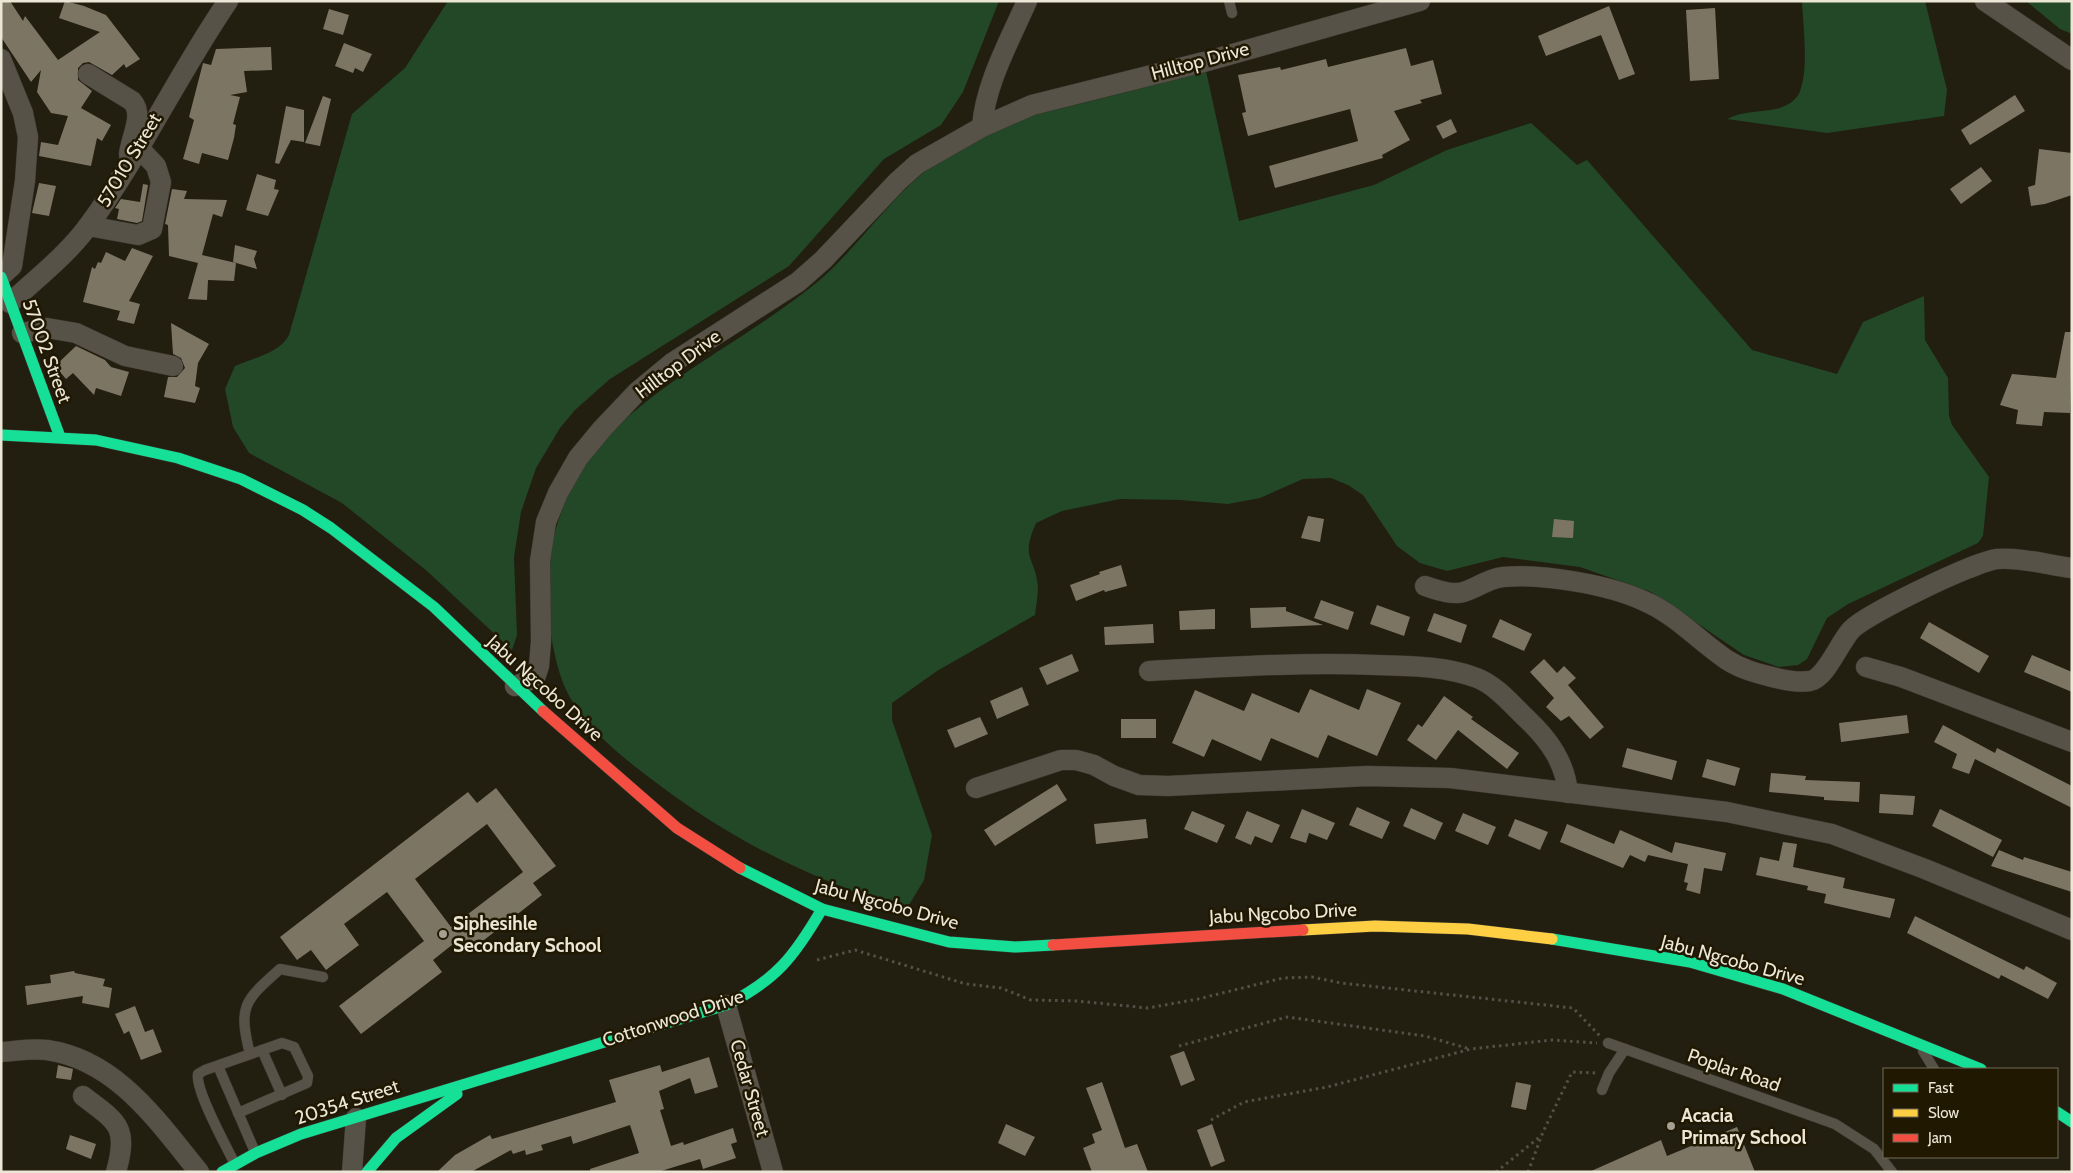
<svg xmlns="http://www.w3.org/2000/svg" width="2073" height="1173" viewBox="0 0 2073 1173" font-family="Cabin,sans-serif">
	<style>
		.green { fill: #224828 }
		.building { fill: #7d7564; fill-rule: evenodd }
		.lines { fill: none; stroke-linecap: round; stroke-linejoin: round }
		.lane-casing { stroke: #3d392f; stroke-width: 11 }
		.street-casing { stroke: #3d392f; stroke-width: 21 }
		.fast-casing { stroke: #3d392f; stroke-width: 12 }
		.slow-casing { stroke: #3d392f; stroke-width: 12 }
		.jam-casing { stroke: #3d392f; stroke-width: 12 }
		.path { stroke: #535047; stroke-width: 3; stroke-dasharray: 2.5 4; stroke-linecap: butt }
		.lane { stroke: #575248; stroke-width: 10 }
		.street { stroke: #575248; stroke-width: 20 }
		.fast { stroke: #16e098; stroke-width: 11 }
		.slow { stroke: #ffcf43; stroke-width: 11 }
		.jam { stroke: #f24e42; stroke-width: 11 }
		.poi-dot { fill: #a5a091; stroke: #201801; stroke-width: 2 }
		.labels { text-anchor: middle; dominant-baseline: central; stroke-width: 5; stroke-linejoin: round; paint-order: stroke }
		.street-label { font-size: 19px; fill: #ece6d7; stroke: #201801 }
		.poi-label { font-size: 19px; font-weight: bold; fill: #ece6d7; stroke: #201801; text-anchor: start }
	</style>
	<rect width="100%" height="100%" fill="#221e10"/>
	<g class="green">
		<path d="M 448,1 L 999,1 L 963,92 L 941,125 L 884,159 L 789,266 L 610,379 L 575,410 L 560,428 L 536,468 L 521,512 L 514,557 L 517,635 L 512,650 L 427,571 L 342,503 L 249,453 L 233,427 L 225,389 L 235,366 C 253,358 280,353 289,335 L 352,114 L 405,68 Z"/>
		<path d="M 1802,1 L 1925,1 L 1947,90 L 1944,116 L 1827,133 L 1727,119 C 1743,110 1762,113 1780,108 C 1788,105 1798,99 1800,91 C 1809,67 1803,27 1802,1 Z"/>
		<path d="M 2026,1 L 2072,1 L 2072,34 L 2060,29 Z"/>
		<path d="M 1206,71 L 1239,221 L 1374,185 L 1447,150 L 1531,123 L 1577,165 L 1587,160 L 1752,350 L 1837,374 L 1863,322 L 1924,296 L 1925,340 L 1948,378 L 1949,416 L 1952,425 L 1989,477 L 1983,536 L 1978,543 L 1848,604 L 1827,618 L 1807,659 L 1798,665 L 1779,667 L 1744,655 L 1651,592 L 1580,567 L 1503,557 L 1447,571 L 1420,563 L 1397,546 L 1363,495 L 1348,485 L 1331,478 L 1303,479 L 1260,498 L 1228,504 L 1180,500 L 1120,499 L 1062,511 L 1036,523 C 1020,560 1035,555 1038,587 C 1038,596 1036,606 1035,615 L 937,671 L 892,703 L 892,720 L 932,835 L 924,880 L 909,905 C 888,906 867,897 848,889 C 779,863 716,828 658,784 C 627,761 592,734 572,701 C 561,683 556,662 552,641 C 536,562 560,478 621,423 C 680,369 753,334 815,284 C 866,242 898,181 958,149 C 978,139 1000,126 1021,119 C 1041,112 1062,108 1083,103 C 1124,92 1165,82 1206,71 Z"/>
	</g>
	<g class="building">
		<path d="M 1,1 L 10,1 L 23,21 L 25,16 L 58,60 L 100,32 L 59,18 L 65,1 L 84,6 L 106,15 L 140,59 L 126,68 L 124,64 L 112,75 L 89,62 L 83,63 L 78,68 L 78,80 L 92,91 L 81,108 L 111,125 L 102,141 L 97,138 L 91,166 L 39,156 L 41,142 L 58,145 L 68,116 L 51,113 L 37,92 L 41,70 L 31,82 L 1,37 Z"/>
		<path d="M 1609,6 L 1635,74 L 1619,80 L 1601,35 L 1546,56 L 1538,36 Z"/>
		<path d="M 1715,8 L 1719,79 L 1690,81 L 1686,10 Z"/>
		<path d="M 329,9 L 349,15 L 343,35 L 323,29 Z"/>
		<path d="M 344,43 L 372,54 L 363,72 L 355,68 L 353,73 L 335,66 Z"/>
		<path d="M 271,47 L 272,70 L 244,71 L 247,92 L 230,95 L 240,97 L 233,124 L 236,125 L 234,138 L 228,160 L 202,153 L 199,164 L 183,159 L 194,120 L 189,117 L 203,63 L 211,65 L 216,49 Z"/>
		<path d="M 1406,48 L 1411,66 L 1433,60 L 1442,94 L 1420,100 L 1422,103 L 1394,111 L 1410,140 L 1382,155 L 1383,158 L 1275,188 L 1269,166 L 1358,141 L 1350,109 L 1248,136 L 1242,113 L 1246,112 L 1238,75 L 1280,67 L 1281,70 L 1326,59 L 1328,67 Z"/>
		<path d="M 2015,95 L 2025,111 L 1970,145 L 1961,130 Z"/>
		<path d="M 323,96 L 331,99 L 320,146 L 305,143 Z"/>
		<path d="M 286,106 L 304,110 L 304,142 L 291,140 L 279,164 L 275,163 Z"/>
		<path d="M 1451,119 L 1457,132 L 1443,139 L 1436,126 Z"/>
		<path d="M 2039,149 L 2072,153 L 2072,195 L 2045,204 L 2031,206 L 2028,187 L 2035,185 Z"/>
		<path d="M 1981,167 L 1992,181 L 1961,204 L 1950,189 Z"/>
		<path d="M 257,174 L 276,180 L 274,189 L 279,190 L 268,216 L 246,210 Z"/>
		<path d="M 39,183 L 56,186 L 49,216 L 32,213 Z"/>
		<path d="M 143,184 L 148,185 L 142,221 L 137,223 L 117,219 L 119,209 L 115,208 L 121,199 L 140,202 Z"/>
		<path d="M 172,189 L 187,191 L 184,199 L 227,200 L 222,217 L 213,214 L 202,255 L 236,263 L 234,281 L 208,280 L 207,300 L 188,299 L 198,263 L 169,256 L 168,225 L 165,224 Z"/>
		<path d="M 235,245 L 257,251 L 254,259 L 257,269 L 233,262 Z"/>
		<path d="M 132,248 L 153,256 L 129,301 L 140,304 L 134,324 L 117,320 L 120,311 L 83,302 L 92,267 L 95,269 L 98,262 L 101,263 L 106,252 L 125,261 Z"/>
		<path d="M 171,323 L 209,344 L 198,363 L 195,386 L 200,388 L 195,403 L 164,397 L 168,377 L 177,377 L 185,368 L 181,358 L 173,354 Z"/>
		<path d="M 2065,332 L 2072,332 L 2070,413 L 2044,412 L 2042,426 L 2016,424 L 2018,410 L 2000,405 L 2012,374 L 2056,378 Z"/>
		<path d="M 76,346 L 105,360 L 111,367 L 129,372 L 121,396 L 96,388 L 94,395 L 73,373 L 66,379 L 55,366 Z"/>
		<path d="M 1308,516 L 1324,519 L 1320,542 L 1301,538 Z"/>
		<path d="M 1554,519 L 1574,521 L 1573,538 L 1552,537 Z"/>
		<path d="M 1121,565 L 1127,586 L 1105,592 L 1104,590 L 1076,601 L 1070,585 L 1100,574 L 1099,572 Z"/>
		<path d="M 1321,600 L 1354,612 L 1348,630 L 1314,618 Z"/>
		<path d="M 1377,605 L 1410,617 L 1404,636 L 1370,624 Z"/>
		<path d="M 1286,607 L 1286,611 L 1323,625 L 1251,628 L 1250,608 Z"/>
		<path d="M 1215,609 L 1215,629 L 1180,630 L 1179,611 Z"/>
		<path d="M 1434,613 L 1467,625 L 1461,643 L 1427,631 Z"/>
		<path d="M 1500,619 L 1532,634 L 1524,651 L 1492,637 Z"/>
		<path d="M 1929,622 L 1989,656 L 1979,673 L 1920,638 Z"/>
		<path d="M 1153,624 L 1154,643 L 1105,645 L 1104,627 Z"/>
		<path d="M 1072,654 L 1079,671 L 1047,685 L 1039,668 Z"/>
		<path d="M 2032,655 L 2072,672 L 2072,692 L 2024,672 Z"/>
		<path d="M 1544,659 L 1557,673 L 1564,666 L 1576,678 L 1568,685 L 1604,727 L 1590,739 L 1569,716 L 1561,721 L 1546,707 L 1554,698 L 1530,672 Z"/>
		<path d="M 1022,687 L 1029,705 L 997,719 L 990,701 Z"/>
		<path d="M 1310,689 L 1359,710 L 1367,689 L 1401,703 L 1377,756 L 1328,735 L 1318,758 L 1271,738 L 1261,761 L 1212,739 L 1204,757 L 1172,743 L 1195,690 L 1244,711 L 1252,693 L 1299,713 Z"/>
		<path d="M 1444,696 L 1473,717 L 1471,719 L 1519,753 L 1507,769 L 1458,730 L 1436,760 L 1407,740 L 1418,724 L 1422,727 Z"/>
		<path d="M 1907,715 L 1909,733 L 1841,742 L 1839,723 Z"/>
		<path d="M 980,717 L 988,734 L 955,748 L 947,730 Z"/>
		<rect x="1121" y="719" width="35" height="19"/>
		<path d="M 1943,725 L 1995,753 L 1997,748 L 2072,786 L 2072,808 L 1975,759 L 1969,774 L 1952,768 L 1957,754 L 1934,742 Z"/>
		<path d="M 1627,748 L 1677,761 L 1672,780 L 1622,767 Z"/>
		<path d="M 1707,759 L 1740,768 L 1735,786 L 1702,777 Z"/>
		<path d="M 1771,773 L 1806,776 L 1805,780 L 1860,782 L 1859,802 L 1824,800 L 1824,797 L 1769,792 Z"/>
		<path d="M 1057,784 L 1067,800 L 995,846 L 984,830 Z"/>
		<path d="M 496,788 L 556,866 L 533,883 L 542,895 L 466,954 L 457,941 L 433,960 L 442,972 L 361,1034 L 339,1006 L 424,941 L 387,892 L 344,924 L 359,945 L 326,970 L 311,950 L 297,960 L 280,937 L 468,792 L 477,803 ZM 487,824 L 523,872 L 451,927 L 415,879 Z"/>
		<path d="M 1880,794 L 1915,796 L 1913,815 L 1879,813 Z"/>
		<path d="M 1357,807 L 1390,822 L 1382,839 L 1349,825 Z"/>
		<path d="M 1411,808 L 1443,823 L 1435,840 L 1403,826 Z"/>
		<path d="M 1302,809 L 1335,823 L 1327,840 L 1309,833 L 1306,843 L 1290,838 Z"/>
		<path d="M 1940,809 L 2002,840 L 1993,857 L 1932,826 Z"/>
		<path d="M 1192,811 L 1225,825 L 1217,843 L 1184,829 Z"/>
		<path d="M 1247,811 L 1280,825 L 1272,843 L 1255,836 L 1251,845 L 1235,838 Z"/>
		<path d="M 1463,813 L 1496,827 L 1488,845 L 1455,831 Z"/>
		<path d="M 1146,819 L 1148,838 L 1096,844 L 1094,824 Z"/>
		<path d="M 1515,819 L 1548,832 L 1540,850 L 1508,836 Z"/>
		<path d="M 1567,824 L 1614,844 L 1620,830 L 1672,853 L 1675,842 L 1726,853 L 1722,871 L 1704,868 L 1700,894 L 1686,890 L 1688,883 L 1684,882 L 1688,864 L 1648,855 L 1645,862 L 1630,855 L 1623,868 L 1560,842 Z"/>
		<path d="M 1783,842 L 1797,844 L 1793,867 L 1845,878 L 1843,888 L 1895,899 L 1890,918 L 1824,903 L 1826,894 L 1807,890 L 1808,886 L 1756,875 L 1760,857 L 1779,861 Z"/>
		<path d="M 1999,850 L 2023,860 L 2024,857 L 2072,872 L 2072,892 L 1991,866 Z"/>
		<path d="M 1915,916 L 2024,970 L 2026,966 L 2057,983 L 2048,999 L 2001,975 L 1999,979 L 1907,933 Z"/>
		<path d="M 74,971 L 75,973 L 105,979 L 103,986 L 112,988 L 109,1008 L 82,1003 L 83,996 L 27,1005 L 25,986 L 51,983 L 50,975 Z"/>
		<path d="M 135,1006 L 145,1032 L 153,1029 L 162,1052 L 141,1060 L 129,1031 L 124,1034 L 115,1014 Z"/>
		<path d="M 1184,1051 L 1195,1080 L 1181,1086 L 1170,1056 Z"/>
		<path d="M 709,1057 L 718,1087 L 695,1094 L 690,1078 L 659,1091 L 664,1109 L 660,1110 L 671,1146 L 683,1142 L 684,1145 L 733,1128 L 737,1142 L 731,1144 L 736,1158 L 703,1169 L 700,1159 L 658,1172 L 590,1172 L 590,1169 L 639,1153 L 630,1125 L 573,1144 L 571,1136 L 541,1145 L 543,1150 L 526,1155 L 525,1150 L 513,1154 L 511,1150 L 471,1172 L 437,1172 L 455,1155 L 490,1135 L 492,1139 L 616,1102 L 609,1080 L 660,1065 L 662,1072 Z"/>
		<path d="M 58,1065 L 73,1069 L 71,1080 L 56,1078 Z"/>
		<path d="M 1102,1082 L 1125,1148 L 1137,1144 L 1148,1172 L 1092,1172 L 1083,1148 L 1095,1143 L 1092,1134 L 1102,1130 L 1086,1088 Z"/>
		<path d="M 1516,1082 L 1531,1085 L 1526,1110 L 1511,1107 Z"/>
		<path d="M 1006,1124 L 1035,1137 L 1025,1156 L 998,1143 Z"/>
		<path d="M 1212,1124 L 1225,1161 L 1211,1167 L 1197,1130 Z"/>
		<path d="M 1737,1127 L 1755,1172 L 1589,1172 L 1661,1140 L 1667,1156 Z"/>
		<path d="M 70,1135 L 96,1144 L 91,1159 L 66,1149 Z"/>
	</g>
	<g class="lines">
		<defs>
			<g id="lane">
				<path d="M 1229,1 L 1232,13"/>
				<path d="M 1608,1043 L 1835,1124 L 1874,1149 L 1892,1172"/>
				<path d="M 262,1050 L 282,1095"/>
				<path d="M 1923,1051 L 1934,1069"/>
				<path d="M 250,1054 C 238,1006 244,1001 280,969 L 323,977"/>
				<path d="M 218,1066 L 255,1152"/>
				<path d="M 1602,1090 L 1609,1073 L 1625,1049"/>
				<path d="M 235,1164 C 226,1146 195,1090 198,1074 L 205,1070 L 282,1043 L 294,1047 L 308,1076 L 307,1083 L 238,1113"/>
			</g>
			<g id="street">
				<path d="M 1985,1 L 2072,60"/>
				<path d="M 1,59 L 23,113 L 28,137 L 25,181 L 12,266 L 1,276"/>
				<path d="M 88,74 L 132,101 C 145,115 130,138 129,155"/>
				<path d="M 982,127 C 985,84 1010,40 1027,1"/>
				<path d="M 88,226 L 138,235 L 152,229 L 161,182 L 156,166 L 140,149"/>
				<path d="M 10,303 C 37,278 67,255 89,225 C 141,154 178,74 228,1"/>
				<path d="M 22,333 L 47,328 L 76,333 L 125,356 L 173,366"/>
				<path d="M 1425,586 C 1435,589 1447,594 1458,593 C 1472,592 1485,579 1503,577 C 1541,573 1610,585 1644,601 C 1675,614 1699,641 1727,660 C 1741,669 1756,673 1772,677 C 1784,680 1797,683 1810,681 C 1826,678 1838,645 1851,630 C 1866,614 1974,562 1997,559 C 2021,557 2048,565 2072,568"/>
				<path d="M 1866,667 L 1901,677 L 2072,742"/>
				<path d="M 1149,671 C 1225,667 1300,662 1376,665 C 1410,666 1445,666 1477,678 C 1497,686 1512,705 1527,719 C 1549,740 1565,762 1568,793"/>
				<path d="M 515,686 L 535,678 L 539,666 L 541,641 L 540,561 L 546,522 L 558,493 L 578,458 L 602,429 L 637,392 L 672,363 L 798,282 L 823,260 L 898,181 L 917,164 L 982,127 L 1032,105 L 1204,62 L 1420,1"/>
				<path d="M 976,788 L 1061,760 L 1076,760 L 1094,765 L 1114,776 L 1139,785 L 1168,786 L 1367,776 L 1450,778 L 1727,812 L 1832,834 L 1925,869 L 2072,930"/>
				<path d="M 726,1005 L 773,1172"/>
				<path d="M 1,1052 C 16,1051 33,1048 47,1050 C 117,1060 158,1122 199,1172"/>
				<path d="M 83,1096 C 117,1122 129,1126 116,1172"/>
				<path d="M 352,1172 L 356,1118"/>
			</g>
			<g id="fast">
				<path d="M 1,277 L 60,437"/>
				<path d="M 1,435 L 96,440 L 178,458 L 241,479 L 303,510 L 331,528 L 434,607 L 543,711"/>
				<path d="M 740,868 L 822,909 L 949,942 L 1015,947 L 1053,945"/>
				<path d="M 1552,939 L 1690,962 L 1783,989 L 1981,1069"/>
				<path d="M 2057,1112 L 2072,1122"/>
				<path d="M 222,1172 L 256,1153 L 301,1134 L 726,1005 C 776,980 794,957 822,909"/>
				<path d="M 367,1172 L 396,1138 L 457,1094"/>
			</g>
			<path id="slow" d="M 1303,930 L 1375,926 L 1468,929 L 1552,939"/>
			<g id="jam">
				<path d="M 543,711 L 677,828 L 740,868"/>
				<path d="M 1053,945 L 1303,930"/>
			</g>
		</defs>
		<use href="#lane" class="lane-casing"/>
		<use href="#street" class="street-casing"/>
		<use href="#fast" class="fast-casing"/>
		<use href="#slow" class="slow-casing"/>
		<use href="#jam" class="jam-casing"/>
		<g class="path">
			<path d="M 817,960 L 855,950 L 966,984 L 1001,988 L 1031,1000 L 1077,1001 L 1148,1008 L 1198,999 L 1283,978 L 1312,977 L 1341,983 L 1573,1008 L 1600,1036"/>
			<path d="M 1179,1046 L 1287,1017 L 1425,1036 L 1470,1049"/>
			<path d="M 1211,1120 L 1244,1102 L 1327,1087 L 1471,1049 L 1552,1040 L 1597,1043"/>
			<path d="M 1496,1172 L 1541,1136"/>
			<path d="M 1528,1172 L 1543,1132 L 1572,1072 L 1596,1073"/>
		</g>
		<use href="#lane" class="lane"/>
		<use href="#street" class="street"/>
		<use href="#fast" class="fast"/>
		<use href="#slow" class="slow"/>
		<use href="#jam" class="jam"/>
	</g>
	<g class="poi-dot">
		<circle cx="443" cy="934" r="5"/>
		<circle cx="1671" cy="1126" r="5"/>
	</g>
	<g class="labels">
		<g class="street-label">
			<text transform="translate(1200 61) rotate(-15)">Hilltop Drive</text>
			<text transform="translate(129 160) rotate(-59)">57010 Street</text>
			<text transform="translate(47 351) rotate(70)">57002 Street</text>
			<text transform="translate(678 364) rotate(-37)">Hilltop Drive</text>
			<text transform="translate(545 688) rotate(42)">Jabu Ngcobo Drive</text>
			<text transform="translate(887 904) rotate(15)">Jabu Ngcobo Drive</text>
			<text transform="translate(1283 913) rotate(-3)">Jabu Ngcobo Drive</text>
			<text transform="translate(1733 960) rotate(15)">Jabu Ngcobo Drive</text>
			<text transform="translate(673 1018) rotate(-18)">Cottonwood Drive</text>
			<text transform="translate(1734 1070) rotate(19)">Poplar Road</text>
			<text transform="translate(750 1088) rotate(74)">Cedar Street</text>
			<text transform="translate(347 1102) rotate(-18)">20354 Street</text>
		</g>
		<g class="poi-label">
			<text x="453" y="923">Siphesihle<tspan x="453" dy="22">Secondary School</tspan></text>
			<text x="1681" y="1115">Acacia<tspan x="1681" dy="22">Primary School</tspan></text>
		</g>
	</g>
	<rect width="2073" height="1173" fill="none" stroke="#ece6d7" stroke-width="5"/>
	<rect x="1883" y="1068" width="175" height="90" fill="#201801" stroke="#726a57"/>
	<rect x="1893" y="1084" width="25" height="8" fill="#16e098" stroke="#726a57"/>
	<text x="1928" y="1093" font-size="15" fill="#ece6d7">Fast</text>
	<rect x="1893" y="1109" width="25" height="8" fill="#ffcf43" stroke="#726a57"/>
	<text x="1928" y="1118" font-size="15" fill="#ece6d7">Slow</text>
	<rect x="1893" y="1134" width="25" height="8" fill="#f24e42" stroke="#726a57"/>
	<text x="1928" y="1143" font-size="15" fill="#ece6d7">Jam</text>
</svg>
